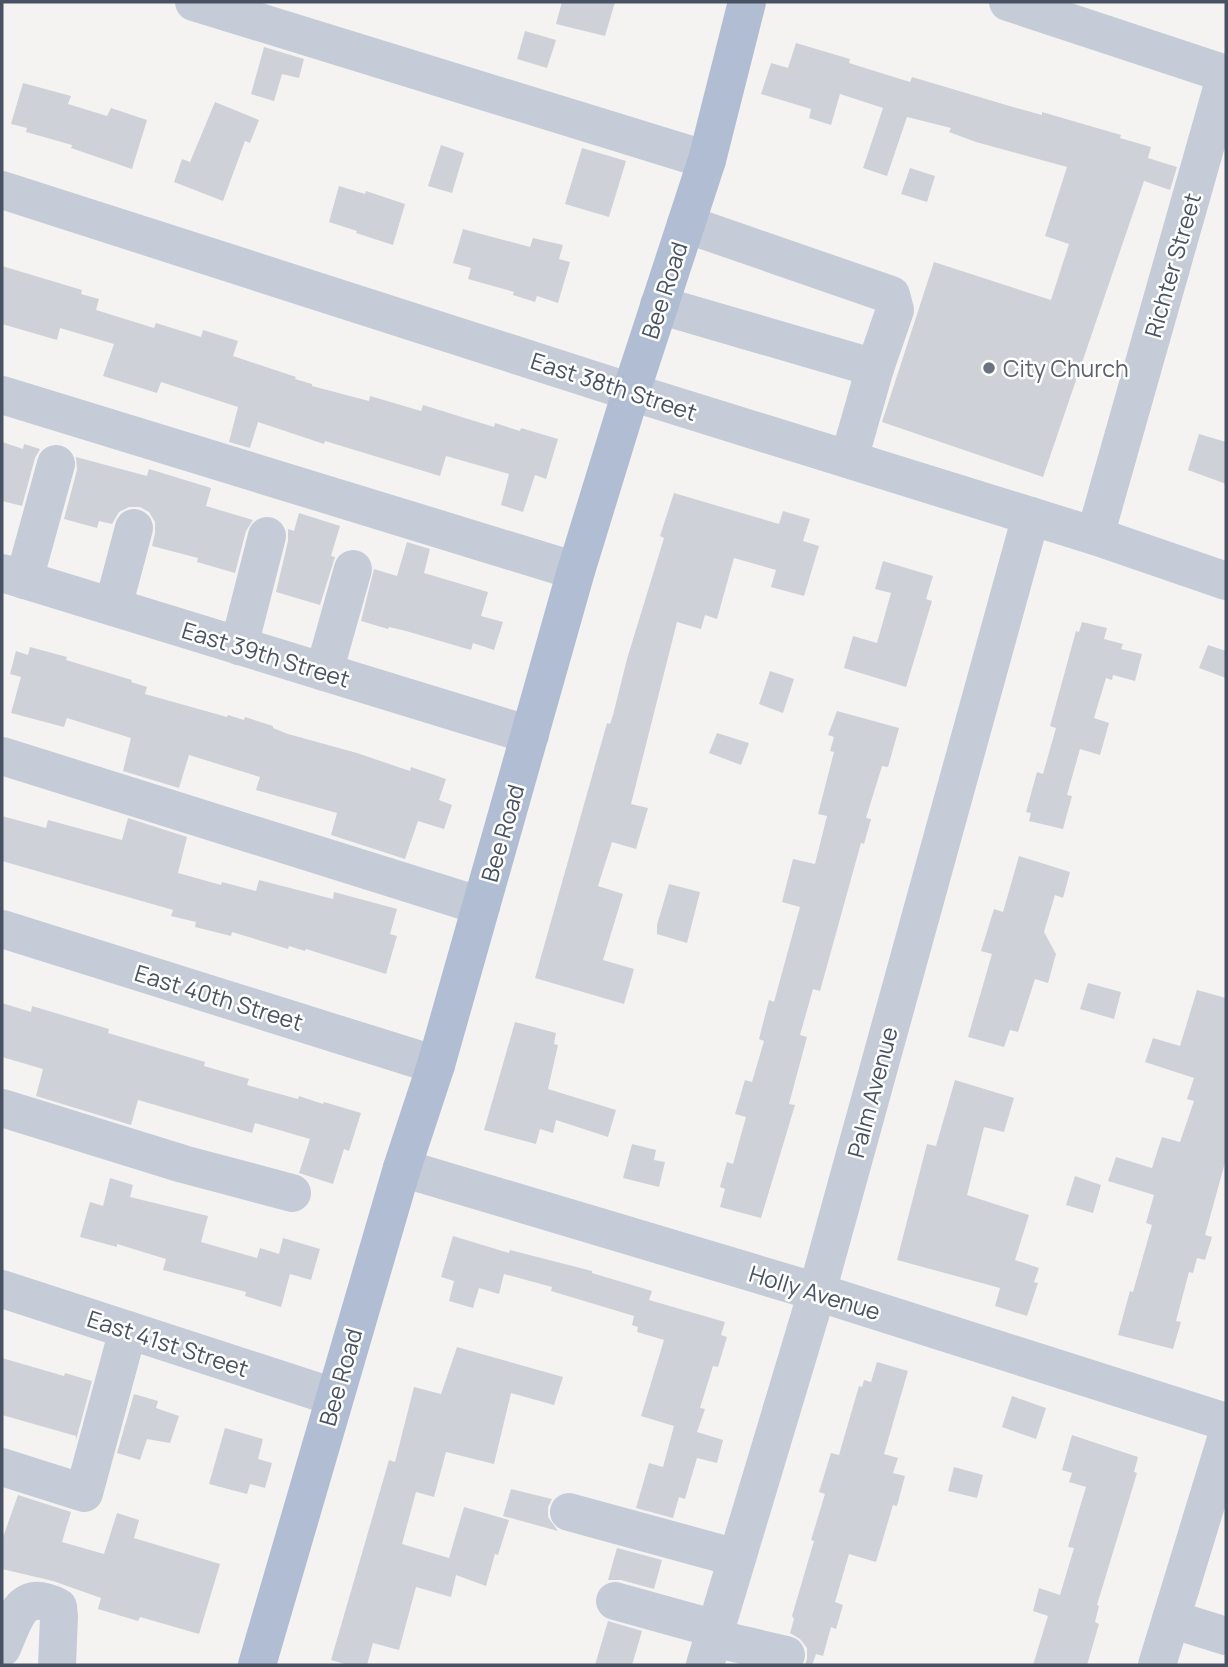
<svg xmlns="http://www.w3.org/2000/svg" width="1228" height="1667" viewBox="0 0 1228 1667" font-family="Manrope,sans-serif">
	<style>
		.building { fill: #ced1d8 }
		.lines { fill: none; stroke-linecap: round; stroke-linejoin: round }
		.minor { stroke: #c5ccd8; stroke-width: 38 }
		.major { stroke: #b0bdd3; stroke-width: 38 }
		.worship-dot { fill: #6b7280; stroke: #fff; stroke-width: 2.5 }
		.labels { text-anchor: middle; dominant-baseline: central; stroke-width: 5; stroke-linejoin: round; paint-order: stroke }
		.street-label { font-size: 23px; fill: #485262; stroke: #fff }
		.worship-label { font-size: 23px; fill: #5b616d; stroke: #fff; text-anchor: start }
	</style>
	<rect width="100%" height="100%" fill="#f5f3f2"/>
	<g class="building">
		<path d="M 562,2 L 615,2 L 605,36 L 556,24 Z"/>
		<path d="M 525,31 L 556,40 L 547,68 L 517,59 Z"/>
		<path d="M 796,43 L 850,59 L 849,63 L 910,82 L 912,77 L 1013,107 L 1042,115 L 1042,112 L 1121,135 L 1120,138 L 1151,147 L 1148,158 L 1177,167 L 1170,190 L 1144,181 L 1043,477 L 882,422 L 934,262 L 1051,300 L 1069,244 L 1045,236 L 1067,167 L 976,142 L 949,132 L 951,128 L 907,117 L 887,176 L 863,168 L 883,108 L 840,94 L 831,125 L 809,118 L 811,109 L 761,94 L 771,63 L 788,68 Z"/>
		<path d="M 264,47 L 304,59 L 299,78 L 282,74 L 274,101 L 251,94 Z"/>
		<path d="M 23,83 L 71,96 L 68,104 L 107,116 L 111,108 L 147,120 L 132,169 L 71,148 L 72,145 L 26,132 L 27,128 L 11,124 Z"/>
		<path d="M 215,102 L 259,120 L 250,143 L 245,141 L 223,201 L 174,182 L 182,159 L 190,162 Z"/>
		<path d="M 441,145 L 464,153 L 452,193 L 428,186 Z"/>
		<path d="M 582,148 L 626,161 L 609,217 L 565,204 Z"/>
		<path d="M 910,168 L 935,176 L 927,202 L 901,194 Z"/>
		<path d="M 339,186 L 365,194 L 366,191 L 405,204 L 393,245 L 356,233 L 357,231 L 329,222 Z"/>
		<path d="M 463,229 L 530,247 L 533,238 L 563,245 L 559,259 L 570,262 L 558,303 L 537,296 L 535,302 L 513,295 L 514,292 L 468,279 L 471,268 L 453,263 Z"/>
		<path d="M 2,266 L 82,290 L 81,294 L 99,299 L 96,310 L 154,328 L 156,323 L 201,337 L 203,330 L 238,341 L 233,356 L 296,377 L 295,379 L 312,384 L 312,386 L 369,401 L 370,396 L 421,411 L 423,405 L 494,427 L 495,423 L 520,431 L 521,428 L 558,439 L 546,479 L 535,475 L 523,512 L 501,505 L 509,474 L 446,456 L 440,476 L 325,441 L 324,444 L 258,422 L 250,448 L 229,442 L 238,407 L 161,382 L 157,393 L 103,376 L 114,344 L 60,328 L 57,340 L 2,324 Z"/>
		<path d="M 1199,434 L 1226,442 L 1226,484 L 1188,470 Z"/>
		<path d="M 2,442 L 23,449 L 24,444 L 40,449 L 35,458 L 22,506 L 2,501 Z"/>
		<path d="M 76,457 L 147,476 L 149,469 L 211,488 L 206,506 L 253,520 L 246,531 L 235,573 L 197,562 L 198,558 L 152,546 L 155,533 L 155,522 L 149,512 L 140,507 L 129,507 L 119,512 L 112,524 L 99,521 L 97,528 L 64,519 L 77,470 Z"/>
		<path d="M 674,493 L 779,524 L 783,511 L 810,519 L 803,541 L 819,546 L 804,596 L 771,587 L 776,570 L 734,558 L 717,619 L 705,615 L 701,629 L 677,622 L 631,804 L 648,808 L 636,849 L 612,842 L 598,886 L 623,894 L 603,960 L 634,969 L 624,1004 L 535,978 L 607,723 L 610,724 L 613,715 L 627,659 L 664,538 L 660,536 Z"/>
		<path d="M 299,513 L 340,526 L 331,556 L 335,557 L 320,605 L 276,592 L 288,541 L 288,529 L 294,531 Z"/>
		<path d="M 407,542 L 430,549 L 424,573 L 488,592 L 481,616 L 503,622 L 494,650 L 473,643 L 471,650 L 406,631 L 389,627 L 388,629 L 361,621 L 374,569 L 397,576 Z"/>
		<path d="M 883,561 L 933,576 L 926,599 L 932,601 L 906,687 L 844,668 L 853,636 L 877,643 L 891,593 L 875,589 Z"/>
		<path d="M 1082,622 L 1107,628 L 1104,639 L 1123,644 L 1121,649 L 1142,654 L 1135,681 L 1113,675 L 1112,680 L 1106,678 L 1094,718 L 1109,723 L 1100,755 L 1080,749 L 1067,795 L 1072,796 L 1063,829 L 1029,821 L 1031,813 L 1026,812 L 1037,772 L 1043,774 L 1056,728 L 1050,726 L 1076,631 L 1079,632 Z"/>
		<path d="M 1208,645 L 1226,651 L 1226,678 L 1199,668 Z"/>
		<path d="M 30,647 L 67,657 L 66,660 L 132,680 L 131,682 L 147,687 L 145,694 L 227,717 L 228,715 L 244,720 L 245,717 L 273,726 L 273,728 L 288,734 L 357,753 L 410,771 L 411,767 L 446,779 L 439,800 L 452,805 L 444,829 L 418,821 L 405,859 L 331,835 L 337,813 L 256,790 L 260,777 L 189,755 L 179,788 L 123,771 L 131,738 L 67,718 L 64,727 L 11,713 L 21,677 L 10,674 L 16,651 L 28,655 Z"/>
		<path d="M 770,671 L 794,679 L 783,713 L 759,704 Z"/>
		<path d="M 837,711 L 899,728 L 888,767 L 882,766 L 866,818 L 871,819 L 864,844 L 861,843 L 820,991 L 813,989 L 800,1035 L 807,1037 L 789,1104 L 795,1105 L 761,1218 L 720,1207 L 725,1189 L 720,1187 L 727,1162 L 733,1164 L 746,1117 L 735,1114 L 745,1080 L 752,1082 L 764,1041 L 759,1039 L 769,1000 L 774,1002 L 800,907 L 782,902 L 793,859 L 815,864 L 827,816 L 818,814 L 834,752 L 830,751 L 834,737 L 828,735 Z"/>
		<path d="M 717,733 L 749,743 L 741,765 L 709,753 Z"/>
		<path d="M 2,816 L 46,828 L 48,820 L 122,840 L 128,818 L 187,837 L 178,873 L 221,885 L 222,882 L 256,891 L 259,880 L 333,899 L 334,892 L 397,909 L 390,934 L 397,936 L 386,974 L 306,949 L 305,951 L 289,946 L 288,949 L 232,932 L 231,936 L 195,927 L 196,922 L 171,916 L 173,910 L 2,861 Z"/>
		<path d="M 1019,856 L 1070,872 L 1063,898 L 1055,895 L 1044,932 L 1056,954 L 1048,983 L 1035,979 L 1018,1032 L 1010,1030 L 1004,1047 L 968,1037 L 992,954 L 981,951 L 994,909 L 1003,912 Z"/>
		<path d="M 669,884 L 700,892 L 687,943 L 657,934 L 657,925 Z"/>
		<path d="M 1088,983 L 1121,992 L 1114,1019 L 1080,1009 Z"/>
		<path d="M 1197,990 L 1226,998 L 1226,1159 L 1205,1235 L 1212,1237 L 1205,1260 L 1197,1258 L 1193,1273 L 1189,1272 L 1176,1321 L 1181,1322 L 1173,1349 L 1118,1335 L 1130,1291 L 1133,1292 L 1152,1225 L 1146,1223 L 1154,1195 L 1108,1181 L 1116,1157 L 1152,1168 L 1162,1137 L 1180,1142 L 1194,1101 L 1187,1099 L 1194,1078 L 1145,1062 L 1153,1038 L 1180,1046 Z"/>
		<path d="M 2,1003 L 31,1012 L 32,1006 L 109,1029 L 108,1033 L 205,1062 L 204,1066 L 249,1079 L 247,1085 L 298,1099 L 299,1096 L 323,1104 L 324,1102 L 361,1113 L 349,1151 L 344,1149 L 333,1184 L 299,1173 L 310,1139 L 255,1123 L 252,1133 L 138,1100 L 131,1125 L 36,1096 L 43,1069 L 2,1057 Z"/>
		<path d="M 515,1022 L 556,1033 L 554,1044 L 558,1045 L 548,1089 L 616,1110 L 608,1137 L 556,1120 L 553,1133 L 540,1129 L 536,1144 L 484,1130 Z"/>
		<path d="M 955,1080 L 1014,1098 L 1004,1132 L 984,1127 L 967,1195 L 1029,1215 L 1015,1260 L 1039,1268 L 1034,1282 L 1038,1283 L 1027,1316 L 995,1306 L 1000,1288 L 897,1260 L 927,1144 L 936,1146 Z"/>
		<path d="M 632,1144 L 656,1150 L 654,1160 L 665,1162 L 659,1187 L 623,1178 Z"/>
		<path d="M 1075,1176 L 1101,1185 L 1093,1213 L 1066,1205 Z"/>
		<path d="M 110,1178 L 133,1185 L 130,1197 L 208,1216 L 201,1242 L 257,1258 L 260,1248 L 279,1254 L 283,1238 L 320,1249 L 311,1280 L 290,1274 L 281,1307 L 245,1296 L 246,1292 L 163,1270 L 166,1259 L 117,1244 L 117,1247 L 80,1237 L 90,1202 L 103,1206 Z"/>
		<path d="M 453,1236 L 509,1253 L 510,1250 L 592,1271 L 592,1273 L 652,1291 L 649,1300 L 725,1322 L 721,1335 L 727,1337 L 718,1367 L 713,1366 L 700,1408 L 705,1409 L 697,1432 L 723,1440 L 717,1463 L 697,1458 L 685,1499 L 679,1497 L 673,1518 L 636,1508 L 649,1463 L 663,1467 L 674,1426 L 641,1416 L 664,1340 L 637,1332 L 638,1327 L 632,1325 L 634,1316 L 551,1291 L 552,1287 L 504,1274 L 499,1294 L 479,1288 L 473,1308 L 449,1301 L 454,1281 L 441,1277 Z"/>
		<path d="M 457,1347 L 563,1377 L 554,1405 L 511,1393 L 494,1464 L 446,1452 L 434,1497 L 416,1492 L 402,1544 L 449,1558 L 464,1507 L 509,1520 L 498,1555 L 495,1554 L 486,1586 L 456,1575 L 451,1597 L 416,1587 L 399,1650 L 373,1643 L 367,1665 L 349,1665 L 331,1660 L 389,1460 L 395,1462 L 414,1387 L 441,1394 Z"/>
		<path d="M 2,1358 L 64,1376 L 65,1373 L 92,1381 L 76,1440 L 76,1436 L 2,1415 Z"/>
		<path d="M 877,1362 L 908,1371 L 884,1454 L 898,1458 L 893,1473 L 905,1476 L 897,1506 L 893,1505 L 876,1562 L 849,1554 L 835,1602 L 843,1605 L 836,1629 L 831,1627 L 823,1656 L 816,1654 L 812,1665 L 805,1665 L 807,1659 L 807,1648 L 800,1639 L 790,1633 L 794,1619 L 792,1616 L 814,1541 L 811,1540 L 825,1494 L 819,1492 L 831,1453 L 839,1455 L 859,1386 L 862,1387 L 864,1380 L 871,1382 Z"/>
		<path d="M 134,1394 L 158,1401 L 156,1408 L 179,1416 L 170,1443 L 147,1439 L 140,1460 L 117,1453 Z"/>
		<path d="M 1012,1396 L 1046,1408 L 1036,1439 L 1002,1427 Z"/>
		<path d="M 225,1428 L 263,1439 L 258,1459 L 272,1463 L 265,1488 L 250,1484 L 247,1494 L 209,1484 Z"/>
		<path d="M 1072,1435 L 1138,1457 L 1134,1472 L 1137,1473 L 1097,1605 L 1099,1606 L 1095,1622 L 1099,1624 L 1087,1665 L 1033,1665 L 1048,1616 L 1033,1611 L 1039,1588 L 1060,1595 L 1074,1548 L 1068,1547 L 1086,1487 L 1069,1482 L 1072,1473 L 1062,1470 Z"/>
		<path d="M 954,1467 L 983,1475 L 977,1498 L 948,1491 Z"/>
		<path d="M 511,1489 L 552,1499 L 548,1507 L 548,1517 L 558,1531 L 503,1516 Z"/>
		<path d="M 18,1495 L 71,1512 L 62,1542 L 104,1554 L 117,1513 L 139,1520 L 134,1538 L 220,1564 L 199,1634 L 140,1617 L 138,1621 L 98,1609 L 101,1598 L 53,1581 L 2,1569 L 2,1540 Z"/>
		<path d="M 617,1548 L 662,1560 L 654,1589 L 621,1580 L 608,1580 Z"/>
		<path d="M 608,1621 L 642,1631 L 632,1665 L 595,1665 Z"/>
	</g>
	<g class="lines">
		<g class="minor">
			<path d="M 194,2 L 707,160"/>
			<path d="M 1008,2 L 1226,74"/>
			<path d="M 2,190 L 631,392 L 1095,536 L 1226,581"/>
			<path d="M 659,305 L 875,368 L 895,310 L 891,295 L 686,224"/>
			<path d="M 2,395 L 576,571"/>
			<path d="M 849,459 L 875,368"/>
			<path d="M 1095,536 L 1226,74"/>
			<path d="M 2,573 L 530,735"/>
			<path d="M 24,580 L 56,464"/>
			<path d="M 113,607 L 134,528"/>
			<path d="M 239,646 L 267,536"/>
			<path d="M 324,672 L 353,569"/>
			<path d="M 2,756 L 481,906"/>
			<path d="M 2,929 L 436,1065"/>
			<path d="M 2,1108 L 183,1164 L 292,1193"/>
			<path d="M 402,1168 L 817,1292 L 1226,1422"/>
			<path d="M 2,1289 L 334,1397"/>
			<path d="M 2,1467 L 84,1493 L 128,1330"/>
			<path d="M 569,1512 L 737,1558"/>
			<path d="M 615,1601 L 716,1629"/>
			<path d="M 1171,1619 L 1226,1636"/>
			<path d="M 713,1638 L 786,1655"/>
			<path d="M 2,1648 C 15,1619 20,1587 58,1607 L 59,1617 L 57,1665"/>
			<path d="M 705,1665 L 817,1292 L 1031,516"/>
			<path d="M 1157,1665 L 1226,1439"/>
		</g>
		<path class="major" d="M 257,1665 L 402,1168 L 436,1065 L 576,571 L 631,392 L 707,160 L 747,2"/>
	</g>
	<circle class="worship-dot" cx="989" cy="368" r="7"/>
	<g class="labels">
		<g class="street-label">
			<text transform="translate(1172 265) rotate(-74)">Richter Street</text>
			<text transform="translate(664 290) rotate(-72)">Bee Road</text>
			<text transform="translate(614 386) rotate(18)">East 38th Street</text>
			<text transform="translate(266 654) rotate(17)">East 39th Street</text>
			<text transform="translate(502 833) rotate(-74)">Bee Road</text>
			<text transform="translate(219 997) rotate(17)">East 40th Street</text>
			<text transform="translate(872 1092) rotate(-75)">Palm Avenue</text>
			<text transform="translate(815 1292) rotate(17)">Holly Avenue</text>
			<text transform="translate(168 1343) rotate(18)">East 41st Street</text>
			<text transform="translate(340 1377) rotate(-74)">Bee Road</text>
		</g>
		<g class="worship-label">
			<text x="1003" y="368">City Church</text>
		</g>
	</g>
	<rect width="1228" height="1667" fill="none" stroke="#485262" stroke-width="7"/>
</svg>
